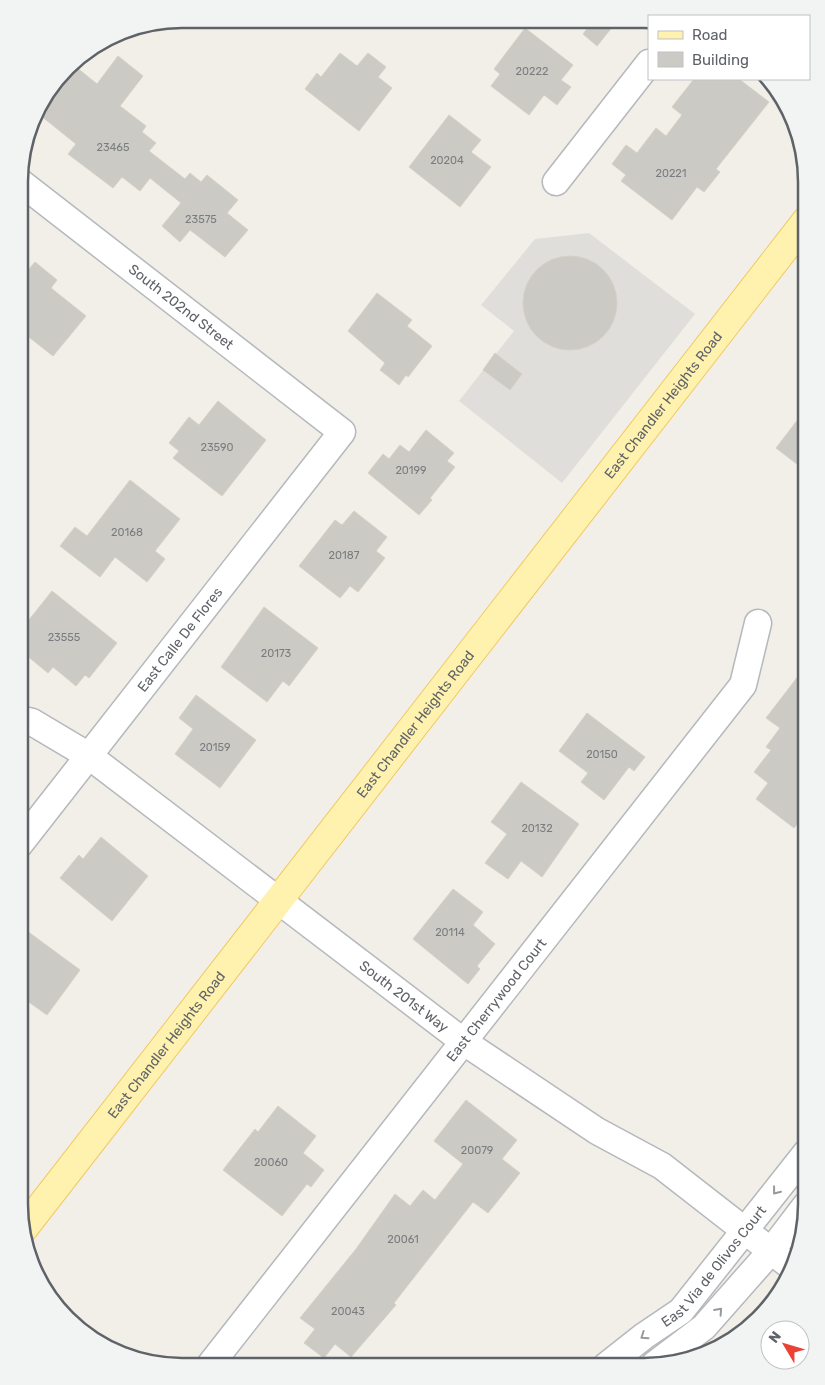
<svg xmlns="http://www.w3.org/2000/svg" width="825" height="1385" viewBox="0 0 825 1385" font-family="Rubik,sans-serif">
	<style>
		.industrial { fill: #e0deda }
		.building { fill: #cccac5; stroke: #d6d1c6 }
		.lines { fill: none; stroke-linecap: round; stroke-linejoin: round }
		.minor-casing { stroke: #b5b8bc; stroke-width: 29 }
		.major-casing { stroke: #f2c960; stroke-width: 30 }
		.minor { stroke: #fff; stroke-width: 26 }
		.major { stroke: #fff2af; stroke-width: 28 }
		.oneway { stroke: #979a9d }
		.labels { text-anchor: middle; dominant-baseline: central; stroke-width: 4; stroke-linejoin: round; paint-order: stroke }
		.number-label { font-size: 11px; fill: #7a7d7f }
		.street-label { font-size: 14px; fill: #5f6368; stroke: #fff }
		.rim { fill: none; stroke: #5f6368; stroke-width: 2.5 }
	</style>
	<rect width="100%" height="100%" fill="#f1efe8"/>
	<path class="industrial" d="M 589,233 L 695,314 L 562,483 L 459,401 L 514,331 L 481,305 L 535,239 Z"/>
	<g class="building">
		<path d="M 594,20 L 618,20 L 597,46 L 583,34 Z"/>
		<path d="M 525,28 L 573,65 L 561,80 L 571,87 L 557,105 L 544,95 L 529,115 L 491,86 L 500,74 L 494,69 Z"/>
		<path d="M 340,53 L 357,66 L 368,53 L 386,67 L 378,77 L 392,88 L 359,131 L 305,89 L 317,73 L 321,77 Z"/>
		<path d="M 118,56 L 143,76 L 120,106 L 146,126 L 142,132 L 156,143 L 149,151 L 185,179 L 190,173 L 201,182 L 207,175 L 238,200 L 227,213 L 248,230 L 225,257 L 190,230 L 180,242 L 162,226 L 181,203 L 150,178 L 140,191 L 122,177 L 113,188 L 68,154 L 76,144 L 35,111 L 71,63 L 97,84 Z"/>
		<path d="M 694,79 L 739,79 L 769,102 L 716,169 L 720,172 L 704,192 L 697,187 L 672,220 L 621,181 L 626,175 L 612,164 L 626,145 L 637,153 L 656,128 L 666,136 L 682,115 L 672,107 Z"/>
		<path d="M 449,115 L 481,140 L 471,152 L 491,167 L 460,207 L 409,167 Z"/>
		<circle cx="570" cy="303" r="47"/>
		<path d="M 35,262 L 57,280 L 51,288 L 86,316 L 53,356 L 20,330 L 20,280 Z"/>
		<path d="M 377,293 L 412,320 L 407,326 L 432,346 L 408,377 L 406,375 L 399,385 L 380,370 L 385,363 L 348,331 Z"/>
		<path d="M 495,353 L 522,374 L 510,390 L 483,370 Z"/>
		<path d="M 218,401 L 266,440 L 222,496 L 173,458 L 179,451 L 169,443 L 189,417 L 199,425 Z"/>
		<path d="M 806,409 L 806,471 L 776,448 Z"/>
		<path d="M 426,430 L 454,453 L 447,461 L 455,467 L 430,498 L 432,500 L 419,515 L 368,473 L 383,454 L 389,459 L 400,445 L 409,452 Z"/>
		<path d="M 130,480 L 180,519 L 155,551 L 165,559 L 147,582 L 115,557 L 100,577 L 60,546 L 75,527 L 87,536 Z"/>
		<path d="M 354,511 L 387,537 L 376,551 L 385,558 L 358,592 L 350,586 L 340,598 L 299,566 L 335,520 L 342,525 Z"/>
		<path d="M 52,591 L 117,643 L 89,678 L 85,675 L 76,686 L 53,667 L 48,673 L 25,654 L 29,649 L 19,642 L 20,631 Z"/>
		<path d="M 264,607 L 318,648 L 289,686 L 283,681 L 267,702 L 221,667 Z"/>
		<path d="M 806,666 L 806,789 L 797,801 L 806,808 L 806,813 L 794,828 L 756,799 L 768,783 L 754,772 L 771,750 L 766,747 L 780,728 L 766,718 Z"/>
		<path d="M 196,695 L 256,740 L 220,788 L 175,754 L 193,729 L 179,718 Z"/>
		<path d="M 587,713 L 645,757 L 634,771 L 629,767 L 604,800 L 581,782 L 588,773 L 559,751 Z"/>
		<path d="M 521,782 L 579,824 L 542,877 L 521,861 L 508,879 L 485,863 L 507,834 L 491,822 Z"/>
		<path d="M 101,837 L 148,876 L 112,921 L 60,878 L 79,855 L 83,859 Z"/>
		<path d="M 453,889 L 483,912 L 473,925 L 495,944 L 477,966 L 480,969 L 468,984 L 413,939 Z"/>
		<path d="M 19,925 L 80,970 L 47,1015 L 19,995 Z"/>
		<path d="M 466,1100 L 517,1140 L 502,1159 L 520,1173 L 488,1213 L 473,1202 L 394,1303 L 396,1305 L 351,1357 L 335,1344 L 324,1358 L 304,1343 L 315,1329 L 300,1318 L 356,1249 L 395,1194 L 410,1206 L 423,1190 L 435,1200 L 463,1164 L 434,1141 Z"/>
		<path d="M 278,1106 L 316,1136 L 303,1153 L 324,1170 L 311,1187 L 307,1184 L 282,1216 L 223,1170 L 255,1129 L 258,1132 Z"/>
	</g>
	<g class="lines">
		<defs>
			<g id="minor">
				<path d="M 556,182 L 649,63"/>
				<path id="s1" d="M 19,719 L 32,722 L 89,756 L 464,1042 L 597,1131 L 662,1166 L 793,1268"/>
				<path id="s2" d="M 19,845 L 342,432 L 20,182"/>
				<path d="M 655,1364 L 704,1327 L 771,1251 L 806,1205"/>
				<path id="s3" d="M 210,1365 L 743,685 L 758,623"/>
				<path id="s4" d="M 606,1366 L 644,1336 L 681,1311 L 806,1153"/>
			</g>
			<g id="major">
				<path id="s5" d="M 24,1228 L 806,221"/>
			</g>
		</defs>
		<use href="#minor" class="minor-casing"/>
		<use href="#major" class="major-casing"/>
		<use href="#minor" class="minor"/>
		<use href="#major" class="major"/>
	</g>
	<defs><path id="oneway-chevron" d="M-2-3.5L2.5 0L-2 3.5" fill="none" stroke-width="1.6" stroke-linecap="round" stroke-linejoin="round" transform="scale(1.25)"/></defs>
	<g class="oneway">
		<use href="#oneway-chevron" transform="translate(776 1191) rotate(128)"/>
		<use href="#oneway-chevron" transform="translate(719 1311) rotate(-48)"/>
		<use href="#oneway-chevron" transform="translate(644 1336) rotate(146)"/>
	</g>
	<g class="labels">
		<g class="number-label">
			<text x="532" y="71">20222</text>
			<text x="113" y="147">23465</text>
			<text x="447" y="160">20204</text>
			<text x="671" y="173">20221</text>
			<text x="201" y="219">23575</text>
			<text x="217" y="447">23590</text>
			<text x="411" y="470">20199</text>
			<text x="127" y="532">20168</text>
			<text x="344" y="555">20187</text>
			<text x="64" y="637">23555</text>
			<text x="276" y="653">20173</text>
			<text x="215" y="747">20159</text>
			<text x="602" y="754">20150</text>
			<text x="537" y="828">20132</text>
			<text x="450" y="932">20114</text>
			<text x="477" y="1150">20079</text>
			<text x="271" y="1162">20060</text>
			<text x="403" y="1239">20061</text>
			<text x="348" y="1311">20043</text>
		</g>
		<g class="street-label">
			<text transform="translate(181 307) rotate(38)">South 202nd Street</text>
			<text stroke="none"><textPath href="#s5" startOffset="1042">East Chandler Heights Road</textPath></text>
			<text stroke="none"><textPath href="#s2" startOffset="261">East Calle De Flores</textPath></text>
			<text stroke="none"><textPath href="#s5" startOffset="638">East Chandler Heights Road</textPath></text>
			<text stroke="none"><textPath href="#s1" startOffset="476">South 201st Way</textPath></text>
			<text stroke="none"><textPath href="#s3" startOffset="464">East Cherrywood Court</textPath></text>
			<text stroke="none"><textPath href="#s5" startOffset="232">East Chandler Heights Road</textPath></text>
			<text stroke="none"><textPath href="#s4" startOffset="148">East Via de Olivos Court</textPath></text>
		</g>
	</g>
	<path d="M0 0H825V1385H0ZM182 28H644A154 154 0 0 1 798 182V1204A154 154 0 0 1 644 1358H182A154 154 0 0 1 28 1204V182A154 154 0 0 1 182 28Z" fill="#f2f3f3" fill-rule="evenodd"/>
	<path class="rim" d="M182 28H644A154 154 0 0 1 798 182V1204A154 154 0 0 1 644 1358H182A154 154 0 0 1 28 1204V182A154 154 0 0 1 182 28Z"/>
	<rect x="648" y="15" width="162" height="65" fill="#ffffff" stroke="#bfc1c3"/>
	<rect x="658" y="31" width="25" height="8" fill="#fff2af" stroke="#bfc1c3"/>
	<text x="692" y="40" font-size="15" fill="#5f6368">Road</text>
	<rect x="658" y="52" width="25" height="15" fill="#cccac5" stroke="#bfc1c3"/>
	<text x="692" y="65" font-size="15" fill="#5f6368">Building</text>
	<g transform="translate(785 1345) rotate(308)"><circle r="24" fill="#ffffff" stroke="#bfc1c3"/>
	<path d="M0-4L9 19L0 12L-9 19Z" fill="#ea4335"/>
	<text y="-8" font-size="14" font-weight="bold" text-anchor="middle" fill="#5f6368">N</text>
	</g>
</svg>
